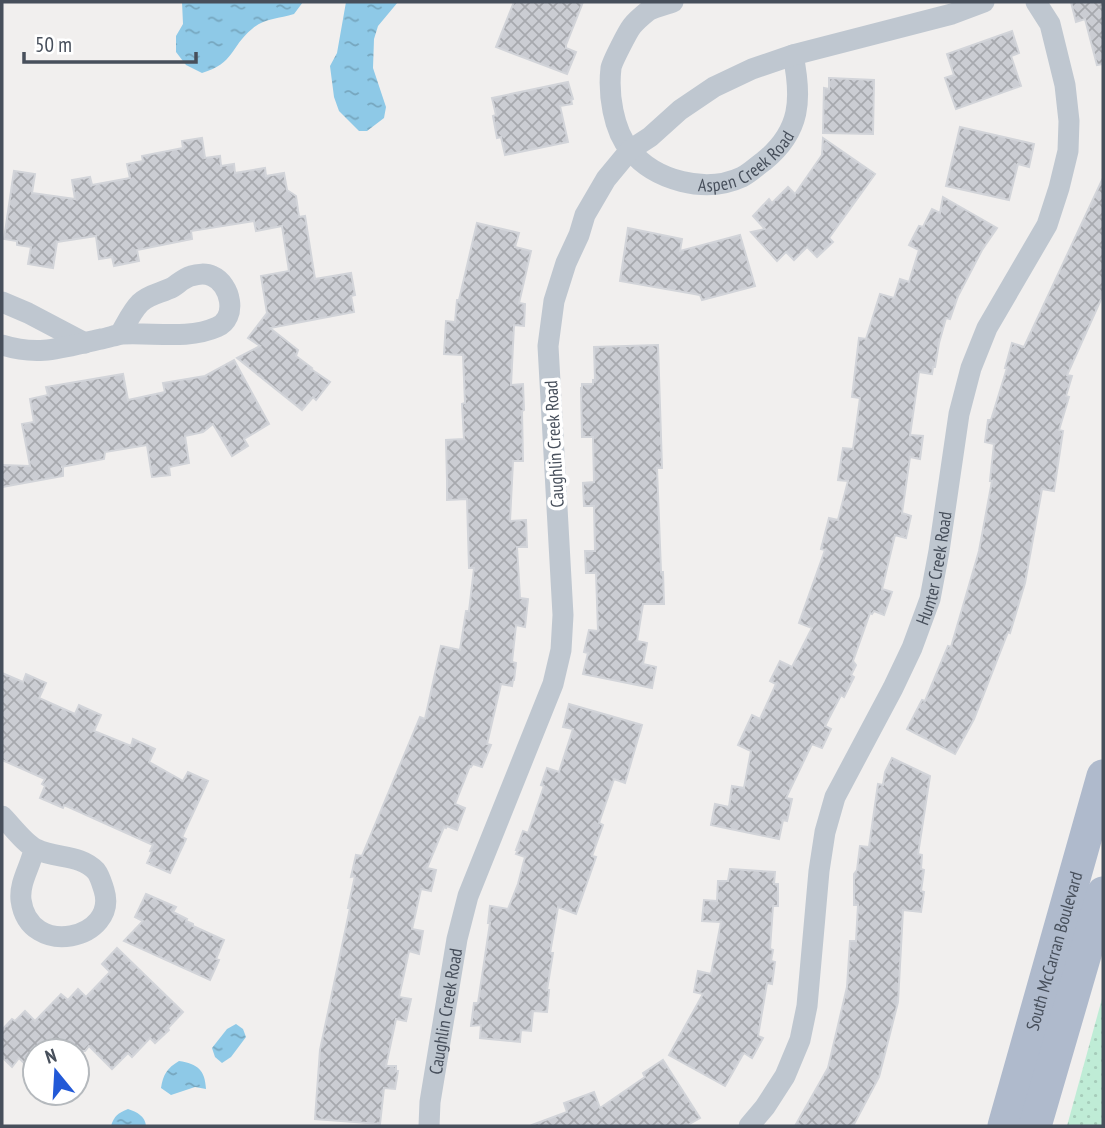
<svg xmlns="http://www.w3.org/2000/svg" width="1105" height="1128" viewBox="0 0 1105 1128" font-family="'PT Sans Narrow',sans-serif">
	<style>
		.grass { fill: url(#grass-dots) }
		.water { fill: url(#water-ripples) }
		.building { fill: url(#building-cross-hatch); stroke: #d2d4d9; stroke-width: 2 }
		.lines { fill: none; stroke-linecap: round; stroke-linejoin: round }
		.minor { stroke: #bfc7d0; stroke-width: 21 }
		.primary { stroke: #afbacc; stroke-width: 33 }
		.labels { text-anchor: middle; dominant-baseline: central; stroke-width: 7; stroke-linejoin: round; paint-order: stroke }
		.street-label { font-size: 18px; fill: #474f5b; stroke: #fff }
	</style>
	<defs>
		<pattern id="grass-dots" width="8" height="8" patternUnits="userSpaceOnUse" patternTransform="scale(1.75)"><rect width="8" height="8" fill="#bfecd6"/><path d="M2 2h.1M6 6h.1" fill="none" stroke="#a6ccba" stroke-width="1.8" stroke-linecap="round"/></pattern>
		<pattern id="water-ripples" width="26" height="14" patternUnits="userSpaceOnUse" patternTransform="scale(1.75)"><rect width="26" height="14" fill="#8ec9e7"/><path d="M2 4q2-2 4 0t4 0M15 11q2-2 4 0t4 0" fill="none" stroke="#76a6be"/></pattern>
		<pattern id="building-cross-hatch" width="8" height="8" patternUnits="userSpaceOnUse" patternTransform="scale(1.75)"><rect width="8" height="8" fill="#cbcdd3"/><path d="M0 0l8 8M0 8l8-8" fill="none" stroke="#a7a9ae"/></pattern>
	</defs>
	<rect width="100%" height="100%" fill="#f1efee"/>
	<path class="grass" d="M 1103,995 L 1103,1126 L 1067,1126 Z"/>
	<g class="water">
		<path d="M 182,2 L 303,2 L 294,14 C 279,19 264,18 252,29 C 230,47 235,63 202,73 L 186,65 L 176,52 L 176,36 L 183,24 Z"/>
		<path d="M 346,2 L 398,2 L 378,26 L 374,39 L 373,68 L 386,107 L 384,118 L 367,131 L 359,131 L 339,111 L 334,97 L 330,66 L 337,53 Z"/>
		<path d="M 236,1024 L 243,1029 L 246,1037 L 231,1057 L 222,1063 L 215,1057 L 212,1048 L 227,1029 Z"/>
		<path d="M 179,1061 C 198,1064 205,1070 206,1089 L 195,1087 L 171,1095 L 161,1088 C 163,1075 167,1068 179,1061 Z"/>
		<path d="M 128,1109 C 137,1112 145,1116 146,1126 L 111,1126 C 114,1116 118,1113 128,1109 Z"/>
	</g>
	<g class="building">
		<path d="M 514,2 L 583,2 L 566,45 L 566,48 L 576,52 L 567,74 L 496,47 Z"/>
		<path d="M 1071,2 L 1103,2 L 1103,64 L 1097,65 L 1085,19 L 1076,22 Z"/>
		<path d="M 1012,31 L 1019,53 L 1011,56 L 1021,86 L 956,109 L 945,78 L 954,75 L 947,54 Z"/>
		<path d="M 829,78 L 874,80 L 873,134 L 823,133 L 824,88 L 829,89 Z"/>
		<path d="M 568,82 L 573,99 L 571,100 L 572,104 L 560,106 L 568,142 L 505,155 L 501,137 L 497,138 L 493,116 L 496,115 L 492,98 Z"/>
		<path d="M 960,127 L 1034,144 L 1029,167 L 1018,164 L 1009,200 L 946,186 Z"/>
		<path d="M 202,138 L 205,158 L 220,156 L 221,166 L 234,164 L 235,173 L 265,168 L 266,176 L 284,173 L 287,190 L 296,196 L 299,217 L 305,216 L 315,279 L 351,273 L 355,295 L 351,296 L 354,312 L 270,328 L 298,350 L 296,356 L 312,368 L 311,369 L 330,382 L 316,400 L 313,397 L 302,410 L 237,358 L 260,346 L 248,338 L 267,313 L 261,276 L 289,271 L 282,226 L 256,231 L 254,221 L 191,231 L 192,239 L 137,250 L 139,261 L 114,266 L 112,257 L 99,259 L 96,236 L 57,242 L 53,268 L 28,264 L 31,247 L 17,245 L 17,241 L 4,239 L 14,171 L 35,174 L 32,193 L 75,199 L 72,180 L 90,177 L 92,185 L 130,178 L 127,164 L 143,161 L 142,156 L 183,148 L 182,141 Z"/>
		<path d="M 823,138 L 875,174 L 829,238 L 833,242 L 817,257 L 807,247 L 794,260 L 786,252 L 777,261 L 751,232 L 765,229 L 753,216 L 769,199 L 772,203 L 788,187 L 795,194 L 822,155 Z"/>
		<path d="M 1103,178 L 1103,295 L 1067,375 L 1072,376 L 1066,396 L 1069,397 L 1059,430 L 1063,431 L 1054,491 L 1042,489 L 1025,583 L 1010,633 L 1008,632 L 974,719 L 955,754 L 907,729 L 922,700 L 925,701 L 948,646 L 951,647 L 979,551 L 992,481 L 990,481 L 991,471 L 994,444 L 985,442 L 988,420 L 991,420 L 1007,368 L 1005,368 L 1012,343 L 1024,347 Z"/>
		<path d="M 943,197 L 997,228 L 982,250 L 958,296 L 950,319 L 946,318 L 939,343 L 935,367 L 933,367 L 932,374 L 919,372 L 910,435 L 923,436 L 920,459 L 910,457 L 902,513 L 911,516 L 906,538 L 895,535 L 882,589 L 892,592 L 884,615 L 874,611 L 872,614 L 870,613 L 853,661 L 856,665 L 851,675 L 854,677 L 844,697 L 841,695 L 825,726 L 831,729 L 822,748 L 812,744 L 786,798 L 792,799 L 787,821 L 783,820 L 779,839 L 711,825 L 715,804 L 729,807 L 732,786 L 744,788 L 751,751 L 738,745 L 752,715 L 760,719 L 776,684 L 770,681 L 780,661 L 792,667 L 812,628 L 799,623 L 825,550 L 821,549 L 829,518 L 838,520 L 848,481 L 838,480 L 843,448 L 853,449 L 860,398 L 852,397 L 859,338 L 866,339 L 880,294 L 894,298 L 900,279 L 909,282 L 919,250 L 909,245 L 919,226 L 923,227 L 932,209 L 940,213 Z"/>
		<path d="M 477,223 L 519,233 L 515,247 L 531,251 L 519,303 L 525,304 L 524,326 L 514,325 L 511,385 L 523,384 L 524,410 L 522,411 L 523,461 L 513,461 L 510,521 L 526,520 L 527,547 L 517,547 L 520,598 L 528,599 L 525,627 L 516,625 L 512,662 L 516,663 L 514,680 L 513,680 L 512,686 L 501,684 L 487,744 L 491,745 L 482,767 L 473,764 L 471,767 L 470,766 L 455,804 L 465,808 L 457,830 L 447,826 L 446,828 L 444,827 L 427,868 L 436,870 L 431,891 L 421,889 L 412,929 L 423,931 L 419,954 L 409,951 L 399,997 L 411,999 L 406,1021 L 396,1019 L 386,1066 L 396,1066 L 396,1071 L 398,1071 L 395,1089 L 384,1088 L 380,1124 L 315,1119 L 320,1050 L 350,908 L 348,908 L 355,876 L 351,877 L 356,855 L 362,856 L 420,717 L 425,719 L 441,646 L 460,650 L 466,611 L 469,611 L 474,568 L 469,568 L 467,499 L 447,500 L 447,480 L 446,440 L 464,439 L 462,404 L 465,403 L 463,355 L 444,354 L 446,321 L 455,322 L 457,300 L 459,300 Z"/>
		<path d="M 628,228 L 682,239 L 680,251 L 740,235 L 755,286 L 702,300 L 700,295 L 620,281 Z"/>
		<path d="M 658,345 L 662,468 L 657,468 L 661,572 L 663,572 L 664,604 L 643,604 L 637,641 L 647,643 L 643,664 L 656,667 L 652,688 L 583,674 L 588,653 L 584,652 L 589,630 L 598,631 L 596,573 L 586,573 L 585,551 L 595,551 L 594,506 L 584,506 L 583,483 L 594,482 L 593,437 L 582,437 L 581,388 L 582,388 L 582,384 L 593,384 L 593,380 L 595,380 L 594,347 Z"/>
		<path d="M 234,360 L 269,424 L 244,439 L 248,446 L 232,456 L 213,424 L 203,432 L 185,436 L 189,463 L 169,467 L 170,475 L 152,477 L 147,445 L 105,452 L 104,459 L 61,467 L 63,467 L 63,476 L 2,487 L 2,465 L 30,466 L 22,424 L 34,422 L 30,399 L 48,395 L 46,387 L 123,374 L 128,400 L 165,392 L 163,383 L 205,376 Z"/>
		<path d="M 2,673 L 23,682 L 26,674 L 46,683 L 39,698 L 75,714 L 79,705 L 101,715 L 94,731 L 131,746 L 133,739 L 155,749 L 149,762 L 183,781 L 188,772 L 208,781 L 182,837 L 186,839 L 170,873 L 147,863 L 152,852 L 150,851 L 153,845 L 64,805 L 63,808 L 40,798 L 45,786 L 42,784 L 45,779 L 2,760 Z"/>
		<path d="M 569,704 L 642,725 L 625,783 L 614,779 L 599,823 L 603,825 L 592,856 L 596,857 L 576,914 L 558,907 L 550,953 L 553,953 L 547,990 L 549,990 L 547,1012 L 533,1011 L 531,1031 L 521,1030 L 520,1042 L 480,1038 L 481,1025 L 471,1026 L 474,1003 L 478,1003 L 490,923 L 488,923 L 490,906 L 508,909 L 518,884 L 525,857 L 516,854 L 518,850 L 516,850 L 523,831 L 528,833 L 544,786 L 541,785 L 547,768 L 559,772 L 573,729 L 563,727 Z"/>
		<path d="M 892,758 L 930,776 L 918,854 L 922,855 L 921,869 L 924,870 L 921,891 L 924,892 L 921,912 L 903,910 L 898,1002 L 879,1077 L 853,1126 L 795,1126 L 828,1068 L 847,987 L 850,941 L 856,941 L 858,905 L 854,905 L 854,874 L 857,870 L 860,846 L 869,847 L 878,784 L 883,785 L 885,772 Z"/>
		<path d="M 730,869 L 775,872 L 774,884 L 778,884 L 778,906 L 773,906 L 770,949 L 773,950 L 771,961 L 775,962 L 772,984 L 767,983 L 758,1036 L 763,1038 L 752,1058 L 744,1053 L 742,1056 L 725,1086 L 669,1055 L 703,994 L 694,992 L 698,971 L 711,974 L 721,922 L 702,921 L 704,900 L 717,901 L 718,881 L 728,881 Z"/>
		<path d="M 146,894 L 176,907 L 173,912 L 187,919 L 186,921 L 193,924 L 193,926 L 224,940 L 216,959 L 219,960 L 210,980 L 124,941 L 143,921 L 135,917 Z"/>
		<path d="M 117,948 L 183,1012 L 168,1028 L 169,1030 L 155,1043 L 150,1038 L 132,1057 L 128,1053 L 112,1069 L 89,1046 L 85,1051 L 35,1051 L 35,1074 L 19,1058 L 12,1067 L 2,1057 L 2,1030 L 12,1019 L 15,1021 L 25,1011 L 35,1021 L 61,994 L 68,1000 L 78,989 L 86,997 L 110,972 L 102,964 Z"/>
		<path d="M 663,1060 L 700,1118 L 686,1126 L 533,1126 L 532,1125 L 567,1112 L 564,1103 L 594,1092 L 600,1108 L 645,1077 L 643,1073 Z"/>
	</g>
	<g class="lines">
		<g class="minor">
			<path id="s1" d="M 673,2 C 665,5 655,7 648,11 C 643,15 636,21 632,26 C 628,31 612,62 611,68 C 608,93 613,130 630,150 C 655,181 706,194 742,177 C 750,173 757,166 764,161 C 801,131 802,99 793,55"/>
			<path d="M 2,302 L 28,313 L 85,343"/>
			<path d="M 2,345 C 40,357 64,347 101,339 C 108,338 115,335 122,334 C 152,332 188,340 217,327 C 238,318 231,284 212,276 C 206,273 197,274 191,276 C 184,278 179,283 173,287 C 162,293 149,294 140,303 C 132,311 126,324 120,334"/>
			<path d="M 2,816 C 11,825 25,844 36,849 C 56,859 80,854 96,871 C 100,876 102,884 104,890 C 119,939 29,960 21,900 C 19,882 31,866 34,849"/>
			<path id="s2" d="M 429,1126 L 430,1102 L 457,939 L 468,896 L 553,684 L 561,650 L 563,615 L 548,346 L 554,301 L 566,263 L 579,235 L 585,215 L 606,179 L 630,150 L 650,137 L 680,110 L 714,87 L 752,69 L 793,55 L 952,14 L 984,2"/>
			<path id="s3" d="M 749,1126 L 765,1107 L 785,1076 L 800,1040 L 807,1006 L 819,871 L 825,832 L 835,797 L 893,688 L 912,648 L 930,599 L 939,551 L 959,414 L 971,368 L 987,328 L 1047,225 L 1059,188 L 1068,151 L 1069,121 L 1065,85 L 1050,24 L 1036,2"/>
		</g>
		<g class="primary">
			<path id="s4" d="M 1004,1126 L 1103,776"/>
			<path d="M 1035,1126 L 1103,893"/>
		</g>
	</g>
	<g class="labels">
		<g class="street-label">
			<text stroke="none"><textPath href="#s1" startOffset="315">Aspen Creek Road</textPath></text>
			<text transform="translate(554 444) rotate(-93)">Caughlin Creek Road</text>
			<text stroke="none"><textPath href="#s3" startOffset="598">Hunter Creek Road</textPath></text>
			<text stroke="none"><textPath href="#s4" startOffset="182">South McCarran Boulevard</textPath></text>
			<text stroke="none"><textPath href="#s2" startOffset="116">Caughlin Creek Road</textPath></text>
		</g>
	</g>
	<rect width="1105" height="1128" fill="none" stroke="#474f5b" stroke-width="7"/>
	<g transform="translate(56 1072) rotate(342)"><circle r="33" fill="#ffffff" stroke="#b5b9bd" stroke-width="2"/>
	<path d="M0-5L12 26L0 18L-12 26Z" fill="#2259d7"/>
	<text y="-10" font-size="19" font-weight="bold" text-anchor="middle" fill="#474f5b">N</text>
	</g>
	<path d="M24 52v10h172v-10" fill="none" stroke="#474f5b" stroke-width="3.5"/>
	<text x="35" y="52" font-size="21" fill="#474f5b" stroke="#ffffff" stroke-width="5" paint-order="stroke">50 m</text>
</svg>
